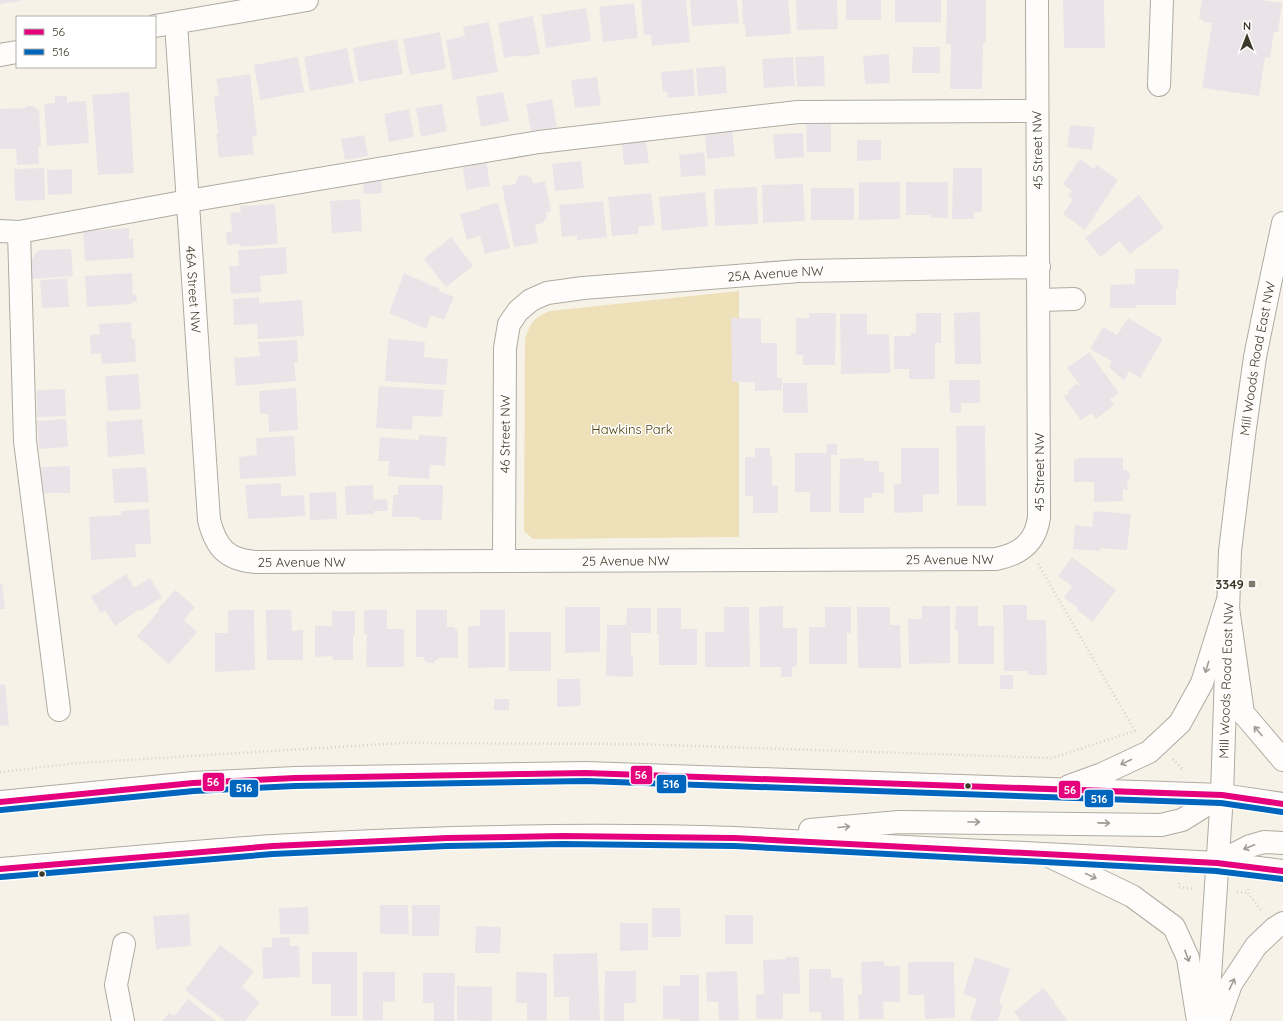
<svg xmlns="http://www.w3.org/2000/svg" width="1283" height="1021" viewBox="0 0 1283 1021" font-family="Quicksand,sans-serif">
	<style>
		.green { fill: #eee0b8 }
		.building { fill: #eae4e8 }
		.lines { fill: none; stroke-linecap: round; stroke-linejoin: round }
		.minor-casing { stroke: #afaba0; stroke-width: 24 }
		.major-casing { stroke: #afaba0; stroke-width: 24 }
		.path { stroke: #d3d2cc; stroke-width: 2.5; stroke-dasharray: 1 3; stroke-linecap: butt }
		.minor { stroke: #fefdfb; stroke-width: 22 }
		.major { stroke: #fefdfb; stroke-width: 22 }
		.bus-1-casing { stroke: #fff; stroke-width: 9 }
		.bus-2-casing { stroke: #fff; stroke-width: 9 }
		.bus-1 { stroke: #e5007d; stroke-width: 6 }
		.bus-2 { stroke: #0065bd; stroke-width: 6 }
		.oneway { stroke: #9e9c93 }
		.poi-dot { fill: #7f7a6d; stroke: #fff; stroke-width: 1.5 }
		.bus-dot { fill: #3e3a2b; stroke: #fff; stroke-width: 1.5 }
		.labels { text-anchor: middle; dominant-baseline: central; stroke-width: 3; stroke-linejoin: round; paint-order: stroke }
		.street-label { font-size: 13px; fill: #3e3a2b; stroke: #fff }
		.park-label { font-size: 13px; fill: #4f400d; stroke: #fff }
		.poi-label { font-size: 13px; font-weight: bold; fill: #3e3a2b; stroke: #fff; text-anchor: end }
		.line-badge { stroke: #fff; stroke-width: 1.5 }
		.badge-label { font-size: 11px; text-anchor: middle; font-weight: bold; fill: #fff }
	</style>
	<rect width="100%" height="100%" fill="#f7f2e7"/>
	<path class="green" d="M 739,291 L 739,537 L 533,539 L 524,531 L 525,339 C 531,322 533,318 550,311 Z"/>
	<g class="building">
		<path d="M 0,0 L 20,0 L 21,1 L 0,4 Z"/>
		<path d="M 641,0 L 686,0 L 690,42 L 652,46 L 651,35 L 644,35 Z"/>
		<path d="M 690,0 L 737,0 L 739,23 L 692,26 Z"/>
		<path d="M 742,0 L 788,0 L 791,34 L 746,37 L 745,25 L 743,25 Z"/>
		<path d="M 796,0 L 837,0 L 838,29 L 797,30 Z"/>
		<rect x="846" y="0" width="35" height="20"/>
		<rect x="895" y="0" width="46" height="22"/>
		<path d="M 947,0 L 986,0 L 986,43 L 983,43 L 982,89 L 950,89 L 951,44 L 946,44 Z"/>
		<path d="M 1063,0 L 1104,0 L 1105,48 L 1064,48 Z"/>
		<path d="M 1202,0 L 1261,0 L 1282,3 L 1278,32 L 1274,32 L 1270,58 L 1265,57 L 1259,96 L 1202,88 L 1212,23 L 1203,22 L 1203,20 L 1199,19 Z"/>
		<path d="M 634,3 L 638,38 L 603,42 L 599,7 Z"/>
		<path d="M 586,8 L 591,41 L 546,48 L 541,15 Z"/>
		<path d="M 533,16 L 540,54 L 521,57 L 521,55 L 504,58 L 498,23 Z"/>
		<path d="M 489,22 L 498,72 L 453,80 L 446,40 L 465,36 L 463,27 Z"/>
		<path d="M 440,32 L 446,69 L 410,75 L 403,39 Z"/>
		<path d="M 397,39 L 403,74 L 359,82 L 353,48 Z"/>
		<path d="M 913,47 L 940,47 L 940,73 L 912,73 Z"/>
		<path d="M 347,48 L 354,83 L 310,91 L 304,57 Z"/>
		<path d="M 889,54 L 890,83 L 865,84 L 863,56 Z"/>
		<path d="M 824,56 L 825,86 L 797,87 L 795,57 Z"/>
		<path d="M 298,57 L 304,92 L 260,100 L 254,65 Z"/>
		<path d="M 793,57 L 795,86 L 764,88 L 762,59 Z"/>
		<path d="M 725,66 L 727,93 L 698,96 L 696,68 Z"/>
		<path d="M 693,69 L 695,96 L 668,98 L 667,92 L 663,92 L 661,72 Z"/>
		<path d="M 250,74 L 257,136 L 252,137 L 254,154 L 219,158 L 216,134 L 218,134 L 214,97 L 219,96 L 216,79 Z"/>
		<path d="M 597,77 L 601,105 L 575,108 L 571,80 Z"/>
		<path d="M 129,92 L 134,173 L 98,175 L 92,95 Z"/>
		<path d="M 503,92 L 509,121 L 481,127 L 476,97 Z"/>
		<path d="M 55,96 L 67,96 L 67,102 L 86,101 L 89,143 L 47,146 L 44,104 L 55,103 Z"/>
		<path d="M 552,99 L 557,127 L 531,131 L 526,104 Z"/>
		<path d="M 442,104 L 447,131 L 421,137 L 416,108 Z"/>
		<path d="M 27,106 L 33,106 L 39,110 L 41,147 L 38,147 L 39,164 L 17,165 L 16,149 L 0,149 L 0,109 L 22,108 L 22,110 Z"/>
		<path d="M 409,109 L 414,137 L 389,142 L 384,114 Z"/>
		<path d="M 806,124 L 831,124 L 831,152 L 807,152 Z"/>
		<path d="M 1070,125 L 1095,127 L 1092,150 L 1067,147 Z"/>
		<path d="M 732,130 L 735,156 L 707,159 L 705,133 Z"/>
		<path d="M 803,133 L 804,157 L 775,159 L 773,134 Z"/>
		<path d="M 364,135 L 368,156 L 345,160 L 341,139 Z"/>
		<path d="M 857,140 L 881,140 L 881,160 L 857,161 Z"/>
		<path d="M 646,141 L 649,163 L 624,165 L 622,143 Z"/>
		<path d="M 704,152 L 706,175 L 681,177 L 679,155 Z"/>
		<path d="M 486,159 L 490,186 L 466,190 L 462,162 Z"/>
		<path d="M 1080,159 L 1094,169 L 1097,165 L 1118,180 L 1085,230 L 1063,214 L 1073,199 L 1068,196 L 1072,191 L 1063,184 Z"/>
		<path d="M 581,161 L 584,188 L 555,191 L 552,164 Z"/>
		<path d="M 44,168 L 45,200 L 15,201 L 14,169 Z"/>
		<path d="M 953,168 L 982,168 L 982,212 L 974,212 L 974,219 L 952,219 Z"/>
		<path d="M 72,169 L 72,194 L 48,195 L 47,170 Z"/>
		<path d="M 527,175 L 532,179 L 533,184 L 545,181 L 551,211 L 546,212 L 547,217 L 543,223 L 535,225 L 538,243 L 514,247 L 502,186 L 516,184 L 515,182 L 519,176 Z"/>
		<path d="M 381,178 L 382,193 L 364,194 L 363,179 Z"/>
		<path d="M 859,182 L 900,182 L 900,219 L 859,220 Z"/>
		<path d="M 906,182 L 948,182 L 948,218 L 931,218 L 931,215 L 906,215 Z"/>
		<path d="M 803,184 L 805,221 L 763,223 L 762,185 Z"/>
		<path d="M 757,187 L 758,224 L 715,226 L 714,189 Z"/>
		<rect x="811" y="188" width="43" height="32"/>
		<path d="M 705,192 L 708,226 L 662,231 L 659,197 Z"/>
		<path d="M 651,193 L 655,225 L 638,227 L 638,234 L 612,236 L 608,197 Z"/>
		<path d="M 1139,195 L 1164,228 L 1130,254 L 1120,241 L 1100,257 L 1085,238 Z"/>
		<path d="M 360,199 L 362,231 L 332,233 L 330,201 Z"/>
		<path d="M 603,201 L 607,237 L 577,240 L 577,235 L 562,237 L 559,205 Z"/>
		<path d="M 498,203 L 510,248 L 485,254 L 480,236 L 467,240 L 460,214 L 481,209 L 480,207 Z"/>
		<path d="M 275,204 L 278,244 L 241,247 L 240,244 L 227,245 L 226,232 L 232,232 L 230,213 L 241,212 L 240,206 Z"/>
		<path d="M 129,228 L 129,239 L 133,239 L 134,258 L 85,261 L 83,231 Z"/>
		<path d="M 451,237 L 473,266 L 446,287 L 424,259 Z"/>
		<path d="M 286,247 L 287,274 L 260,276 L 261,292 L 231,294 L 229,266 L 239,266 L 238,250 Z"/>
		<path d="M 71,249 L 73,276 L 32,279 L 31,260 L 39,250 Z"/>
		<path d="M 1135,269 L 1179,269 L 1178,289 L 1176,289 L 1176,305 L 1136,305 L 1136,308 L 1110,308 L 1110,285 L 1135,284 Z"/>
		<path d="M 132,273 L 133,295 L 136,295 L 137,302 L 132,302 L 132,304 L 87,307 L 85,276 Z"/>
		<path d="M 404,273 L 440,289 L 439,291 L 454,297 L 444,320 L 431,315 L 426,329 L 389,313 Z"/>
		<path d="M 67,278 L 69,307 L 42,308 L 40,280 Z"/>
		<path d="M 259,297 L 259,303 L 302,300 L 304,336 L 258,339 L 257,324 L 234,325 L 233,299 Z"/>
		<path d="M 980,312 L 981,364 L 955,364 L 954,313 Z"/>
		<path d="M 809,313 L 836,313 L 835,365 L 803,365 L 803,355 L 796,355 L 796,318 L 809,318 Z"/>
		<path d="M 916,313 L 941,313 L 941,343 L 935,343 L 935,379 L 909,379 L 909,369 L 894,369 L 894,336 L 911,336 L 911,333 L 916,333 Z"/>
		<path d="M 840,314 L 867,314 L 867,334 L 889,334 L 890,373 L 841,374 Z"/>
		<path d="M 731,318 L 761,318 L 761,343 L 777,343 L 777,378 L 782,378 L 782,390 L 755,391 L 755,382 L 732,382 Z"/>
		<path d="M 1128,318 L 1163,339 L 1140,378 L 1129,371 L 1124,381 L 1109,367 L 1112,361 L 1090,349 L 1103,327 L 1117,335 Z"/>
		<path d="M 131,322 L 132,339 L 135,339 L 136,362 L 102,364 L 101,353 L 91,354 L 90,335 L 100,334 L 99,324 Z"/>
		<path d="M 388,339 L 425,342 L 424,357 L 448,359 L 446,385 L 385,381 Z"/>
		<path d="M 297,340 L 298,362 L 294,362 L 296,381 L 236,386 L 234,358 L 260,356 L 258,342 Z"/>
		<path d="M 1089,352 L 1119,393 L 1110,399 L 1114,405 L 1096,419 L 1092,413 L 1081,420 L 1064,397 L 1069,393 L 1068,391 L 1076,384 L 1078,386 L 1080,385 L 1067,368 Z"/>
		<path d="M 138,374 L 141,409 L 108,411 L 105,376 Z"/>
		<path d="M 949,380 L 980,380 L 980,403 L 961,403 L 961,413 L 950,413 Z"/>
		<path d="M 783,383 L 807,383 L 808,413 L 783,413 Z"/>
		<path d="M 379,386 L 444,390 L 442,417 L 413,416 L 412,430 L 376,428 Z"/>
		<path d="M 296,388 L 298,430 L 269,432 L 268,414 L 260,414 L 259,391 Z"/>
		<path d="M 65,389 L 66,416 L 37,417 L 37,390 Z"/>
		<path d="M 66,419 L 68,447 L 39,449 L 37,421 Z"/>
		<path d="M 142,419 L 145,454 L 108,457 L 106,422 Z"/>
		<path d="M 956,426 L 985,426 L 986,506 L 957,506 Z"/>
		<path d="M 419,435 L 447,437 L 445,466 L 430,465 L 429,479 L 388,476 L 389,461 L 378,461 L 380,437 L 418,440 Z"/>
		<path d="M 294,436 L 296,476 L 240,479 L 239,457 L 257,455 L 256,438 Z"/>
		<path d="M 826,444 L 837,444 L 837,455 L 831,455 L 831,512 L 810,512 L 810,492 L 795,492 L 795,453 L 827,453 Z"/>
		<path d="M 755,448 L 770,448 L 770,457 L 772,457 L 772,486 L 778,486 L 778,513 L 753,513 L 753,496 L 745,496 L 745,457 L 755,457 Z"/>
		<path d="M 901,448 L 939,448 L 939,494 L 923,494 L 923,512 L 894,513 L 894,484 L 901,484 Z"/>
		<path d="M 864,458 L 864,461 L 879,461 L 879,472 L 884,472 L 884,493 L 872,493 L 872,498 L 864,498 L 864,513 L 839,513 L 840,459 Z"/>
		<path d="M 1078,458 L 1123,458 L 1123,470 L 1127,470 L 1130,475 L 1130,479 L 1127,481 L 1128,489 L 1126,490 L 1123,489 L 1123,501 L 1094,502 L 1094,482 L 1074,482 L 1074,459 L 1079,459 Z"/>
		<path d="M 70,466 L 70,493 L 42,493 L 41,467 Z"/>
		<path d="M 146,467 L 149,502 L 114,503 L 112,469 Z"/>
		<path d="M 281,483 L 281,496 L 304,495 L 305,516 L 248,519 L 245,485 Z"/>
		<path d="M 373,485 L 374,500 L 387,499 L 388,511 L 374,511 L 374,514 L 346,515 L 345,486 Z"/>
		<path d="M 398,485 L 443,485 L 442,520 L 420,520 L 420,517 L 392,517 L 393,495 L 398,495 Z"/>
		<path d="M 336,492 L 337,519 L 310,520 L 309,493 Z"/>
		<path d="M 149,509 L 151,544 L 135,544 L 136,557 L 91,560 L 89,517 L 121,515 L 121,511 Z"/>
		<path d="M 1094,511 L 1131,514 L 1127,550 L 1100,548 L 1100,551 L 1073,549 L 1075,525 L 1092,527 Z"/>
		<path d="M 1072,557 L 1116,590 L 1093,622 L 1077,610 L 1078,608 L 1064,598 L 1072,586 L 1058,576 Z"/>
		<path d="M 126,574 L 134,588 L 150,578 L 162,597 L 141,611 L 140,609 L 115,626 L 105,610 L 101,613 L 91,597 Z"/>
		<path d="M 0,584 L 2,584 L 5,609 L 0,609 Z"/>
		<path d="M 175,590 L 195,607 L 184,620 L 197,632 L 169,664 L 137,636 L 159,611 L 158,609 Z"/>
		<path d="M 1003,605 L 1027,605 L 1027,620 L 1046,620 L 1047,675 L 1028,675 L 1028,671 L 1004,671 Z"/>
		<path d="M 783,606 L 783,628 L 797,628 L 797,666 L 792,667 L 792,677 L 781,677 L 781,667 L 760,667 L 759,607 Z"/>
		<path d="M 922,606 L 950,606 L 950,663 L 909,664 L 908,619 L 922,619 Z"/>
		<path d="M 956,606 L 978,606 L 978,626 L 994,626 L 994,664 L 958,664 L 958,630 L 955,630 Z"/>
		<path d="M 565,607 L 600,607 L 600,652 L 565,653 Z"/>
		<path d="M 724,607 L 749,607 L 750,667 L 705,667 L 705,632 L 724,632 Z"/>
		<path d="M 825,607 L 851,607 L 851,633 L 847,633 L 847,664 L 809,664 L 809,627 L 825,627 Z"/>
		<path d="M 857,607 L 890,607 L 890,625 L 900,625 L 901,668 L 858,668 Z"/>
		<path d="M 627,608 L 651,608 L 651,633 L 631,633 L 631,656 L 633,656 L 633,677 L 606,676 L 607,625 L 626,625 Z"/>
		<path d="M 657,608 L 681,608 L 681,629 L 697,629 L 697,665 L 659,665 L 659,634 L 657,634 Z"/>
		<path d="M 228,610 L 254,610 L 255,670 L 215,672 L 215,633 L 228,633 Z"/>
		<path d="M 266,610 L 291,610 L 292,631 L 303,630 L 303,660 L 267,660 Z"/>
		<path d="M 364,610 L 387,610 L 387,629 L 404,629 L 404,667 L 366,667 L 367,634 L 364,634 Z"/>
		<path d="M 416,610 L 447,610 L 447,627 L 454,627 L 458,632 L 458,658 L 438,658 L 438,660 L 436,660 L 433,663 L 428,663 L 424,660 L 424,657 L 416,657 Z"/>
		<path d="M 480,610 L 505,610 L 505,667 L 468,668 L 468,626 L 480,626 Z"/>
		<path d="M 332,611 L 355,611 L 355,635 L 353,635 L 353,660 L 333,660 L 332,656 L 315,657 L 315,626 L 332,626 Z"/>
		<rect x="509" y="632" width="42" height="39"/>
		<rect x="1000" y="675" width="13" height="14"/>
		<path d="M 557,679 L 580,679 L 581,706 L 557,707 Z"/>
		<path d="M 5,684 L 9,725 L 0,726 L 0,685 Z"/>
		<rect x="494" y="699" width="15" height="11"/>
		<path d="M 380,905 L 408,905 L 409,934 L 380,934 Z"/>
		<path d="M 412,905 L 440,905 L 439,936 L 412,936 Z"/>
		<path d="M 308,907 L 309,934 L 280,934 L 279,908 Z"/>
		<path d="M 652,908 L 680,908 L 681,937 L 652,937 Z"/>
		<path d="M 189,914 L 191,946 L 156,949 L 153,916 Z"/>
		<rect x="725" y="915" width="28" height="29"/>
		<path d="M 620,923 L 648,923 L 648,950 L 620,951 Z"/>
		<path d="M 476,926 L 501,927 L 500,953 L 475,953 Z"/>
		<path d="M 290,937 L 290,946 L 299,946 L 300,977 L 263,979 L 262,948 L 272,947 L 272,938 Z"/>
		<path d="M 220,945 L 254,971 L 242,987 L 260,1002 L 245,1021 L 225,1021 L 185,990 Z"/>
		<path d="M 312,952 L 357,952 L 357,1016 L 331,1016 L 331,984 L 312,984 Z"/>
		<path d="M 597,953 L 600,1020 L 569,1020 L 569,997 L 554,997 L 553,954 Z"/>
		<path d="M 786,957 L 799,957 L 800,994 L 783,994 L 783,1019 L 756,1019 L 756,994 L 764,994 L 763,960 L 786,959 Z"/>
		<path d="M 975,957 L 1010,969 L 999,1003 L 1003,1004 L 998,1021 L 976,1021 L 970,1019 L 977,999 L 963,994 Z"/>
		<path d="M 884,961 L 884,966 L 900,966 L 900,1002 L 883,1002 L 884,1019 L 859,1019 L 858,995 L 862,995 L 861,962 Z"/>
		<path d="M 908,962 L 954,962 L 955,1018 L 925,1019 L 924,995 L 908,995 Z"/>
		<path d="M 809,969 L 831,969 L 831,978 L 843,978 L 844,1020 L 821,1020 L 821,1012 L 809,1012 Z"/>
		<path d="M 605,971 L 636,971 L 636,1003 L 624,1003 L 624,1021 L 604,1021 Z"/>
		<path d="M 737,971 L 739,1020 L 719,1020 L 718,1002 L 707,1002 L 706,972 Z"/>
		<path d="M 363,972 L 395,972 L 395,1002 L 383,1002 L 383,1020 L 363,1020 Z"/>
		<path d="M 516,972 L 547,973 L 547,1020 L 527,1020 L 527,1003 L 516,1003 Z"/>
		<path d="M 423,973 L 455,973 L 454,1021 L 434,1021 L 434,1003 L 423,1003 Z"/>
		<path d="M 680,975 L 699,975 L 699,1021 L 680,1021 L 680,1019 L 663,1019 L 663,986 L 680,986 Z"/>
		<path d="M 457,986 L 492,987 L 492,1021 L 457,1020 Z"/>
		<path d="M 1043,988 L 1055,1002 L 1054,1003 L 1067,1019 L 1065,1021 L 1021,1021 L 1014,1012 Z"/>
		<path d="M 188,999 L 216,1021 L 162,1021 L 169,1013 L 174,1016 Z"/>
	</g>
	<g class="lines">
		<defs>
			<g id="minor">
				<path id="s1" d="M 176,23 L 209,520 C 216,548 227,560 256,562 L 996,559 C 1021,554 1036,542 1039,517 L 1037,0"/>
				<path d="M 155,26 L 307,0"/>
				<path d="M 0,55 L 17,52"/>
				<path d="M 1159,85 L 1162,0"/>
				<path d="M 0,231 L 19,232 L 188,201 L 539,142 L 798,112 L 1037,111"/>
				<path d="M 19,232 L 25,441 L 59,710"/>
				<path d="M 1039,300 L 1074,299"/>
				<path id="s2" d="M 504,560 L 505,348 L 509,324 L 518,311 L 531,300 L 547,293 L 583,288 L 799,271 L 1039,267"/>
				<path d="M 123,1021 L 116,985 L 124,944"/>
				<path id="s3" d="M 1207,1021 L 1222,795 L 1230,551 L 1244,435 L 1255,357 L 1267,298 L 1283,223"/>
			</g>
			<g id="major">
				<path d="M 1228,608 L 1243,713 L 1283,760"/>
				<path d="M 1069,786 L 1102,774 L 1149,752 L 1180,723 L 1202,683 L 1227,603"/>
				<path d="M 0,802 L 193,783 L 295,778 L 586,773 L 1222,795 L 1283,804"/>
				<path d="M 810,830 L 899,822 L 1161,825 L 1182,820 L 1222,795"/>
				<path d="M 1053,858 L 1132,896 L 1174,927 L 1188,958 L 1198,1021"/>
				<path d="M 1217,863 L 1250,846 L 1264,842 L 1283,843"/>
				<path d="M 0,869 C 91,861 182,852 273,846 C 427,837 582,833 735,838 L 1217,863 L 1283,871"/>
				<path d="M 1218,1021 L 1231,984 L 1256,946 L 1275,928 L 1283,923"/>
			</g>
		</defs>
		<use href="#minor" class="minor-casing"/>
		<use href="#major" class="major-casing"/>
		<g class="path">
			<path d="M 1038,564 L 1135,731"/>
			<path d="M 1173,759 L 1184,771"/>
			<path d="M 0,772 L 79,763 L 402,743 L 636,744 L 1052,758 L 1135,731 L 1138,732"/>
			<path d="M 1179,883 L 1179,887 L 1194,889"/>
			<path d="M 1248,889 L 1248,893 L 1261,910"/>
			<path d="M 1237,892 L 1248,893"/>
		</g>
		<use href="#minor" class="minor"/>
		<use href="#major" class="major"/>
		<defs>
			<g id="bus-1">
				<path d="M 0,802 L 193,783 L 295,778 L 586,773 L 1222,795 L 1283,804"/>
				<path d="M 0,869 L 273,846 L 447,838 L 562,836 L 735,838 L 1217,863 L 1283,871"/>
			</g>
			<g id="bus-2">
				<path d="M 1,810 L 194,791 L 295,786 L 586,781 L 1221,803 L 1282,812"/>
				<path d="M 1,877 L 273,854 L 447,846 L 562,844 L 735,846 L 1216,871 L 1282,879"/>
			</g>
		</defs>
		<use href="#bus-1" class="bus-1-casing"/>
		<use href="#bus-2" class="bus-2-casing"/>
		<use href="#bus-1" class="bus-1"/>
		<use href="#bus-2" class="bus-2"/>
	</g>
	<defs><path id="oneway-shaft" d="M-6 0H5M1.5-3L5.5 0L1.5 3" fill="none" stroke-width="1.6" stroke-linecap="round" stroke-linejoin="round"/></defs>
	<g class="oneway">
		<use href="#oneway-shaft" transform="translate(1207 667) rotate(107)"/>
		<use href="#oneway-shaft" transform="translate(1258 731) rotate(-131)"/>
		<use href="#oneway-shaft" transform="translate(1126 762) rotate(155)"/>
		<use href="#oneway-shaft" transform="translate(974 822)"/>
		<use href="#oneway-shaft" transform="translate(1104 823) rotate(1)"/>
		<use href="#oneway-shaft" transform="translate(844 827) rotate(-5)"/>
		<use href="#oneway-shaft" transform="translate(1249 847) rotate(157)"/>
		<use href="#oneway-shaft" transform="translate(1091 876) rotate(25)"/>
		<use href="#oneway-shaft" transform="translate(1187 956) rotate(70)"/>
		<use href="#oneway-shaft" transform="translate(1232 984) rotate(-64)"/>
	</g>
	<rect class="poi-dot" x="1248" y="580" width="8" height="8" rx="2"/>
	<g class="bus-dot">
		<circle cx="968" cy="786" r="3.5"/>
		<circle cx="42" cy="874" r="3.5"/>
	</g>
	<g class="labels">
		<g class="street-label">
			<text transform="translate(1037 150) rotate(-91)">45 Street NW</text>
			<text stroke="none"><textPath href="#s2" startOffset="516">25A Avenue NW</textPath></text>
			<text stroke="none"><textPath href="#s1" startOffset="267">46A Street NW</textPath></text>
			<text stroke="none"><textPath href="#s3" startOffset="665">Mill Woods Road East NW</textPath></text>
			<text stroke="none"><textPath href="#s2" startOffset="126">46 Street NW</textPath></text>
			<text transform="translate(1039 472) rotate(-90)">45 Street NW</text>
			<text stroke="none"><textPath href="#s1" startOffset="1261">25 Avenue NW</textPath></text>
			<text stroke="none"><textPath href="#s1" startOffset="937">25 Avenue NW</textPath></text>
			<text stroke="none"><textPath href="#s1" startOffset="613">25 Avenue NW</textPath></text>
			<text stroke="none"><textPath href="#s3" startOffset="341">Mill Woods Road East NW</textPath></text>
		</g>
		<g class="park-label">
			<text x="632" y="429">Hawkins Park</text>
		</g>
		<g class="poi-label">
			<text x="1244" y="584">3349</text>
		</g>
	</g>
	<g class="line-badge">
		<rect x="630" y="765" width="23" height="20" rx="4" fill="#e5007d"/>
		<rect x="202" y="772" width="23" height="20" rx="4" fill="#e5007d"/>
		<rect x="656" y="774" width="31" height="20" rx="4" fill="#0065bd"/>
		<rect x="229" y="779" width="30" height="19" rx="4" fill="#0065bd"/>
		<rect x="1058" y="780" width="23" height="19" rx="4" fill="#e5007d"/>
		<rect x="1084" y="789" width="30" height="19" rx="4" fill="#0065bd"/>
	</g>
	<g class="badge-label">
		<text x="641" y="779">56</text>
		<text x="213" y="786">56</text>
		<text x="671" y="788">516</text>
		<text x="244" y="792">516</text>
		<text x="1070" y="794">56</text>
		<text x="1099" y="803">516</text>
	</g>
	<rect x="16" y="16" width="140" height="52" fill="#ffffff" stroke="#b2b0aa"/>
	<rect x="24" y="29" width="20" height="6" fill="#e5007d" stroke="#b2b0aa"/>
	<text x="52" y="36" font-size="12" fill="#3e3a2b">56</text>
	<rect x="24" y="49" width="20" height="6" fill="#0065bd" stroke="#b2b0aa"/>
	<text x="52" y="56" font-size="12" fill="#3e3a2b">516</text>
	<g transform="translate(1247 36)" stroke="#ffffff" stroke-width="3" paint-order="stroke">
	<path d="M0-3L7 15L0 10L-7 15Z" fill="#3e3a2b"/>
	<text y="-6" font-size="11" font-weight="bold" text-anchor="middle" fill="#3e3a2b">N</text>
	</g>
</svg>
